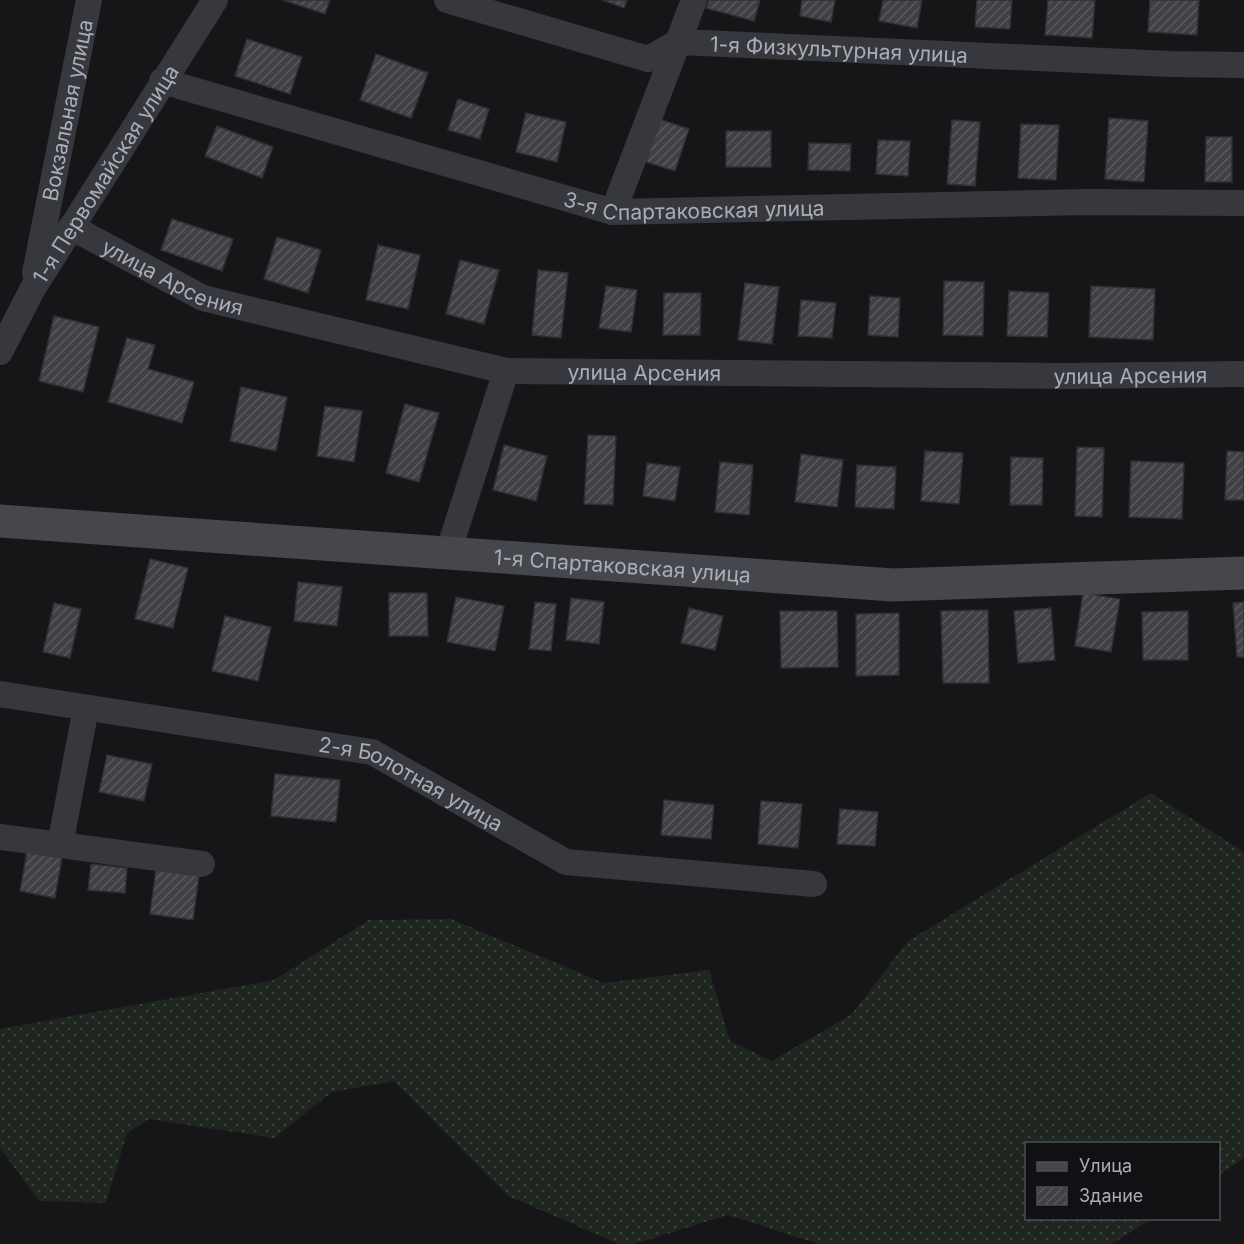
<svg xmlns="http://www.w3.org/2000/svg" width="1244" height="1244" viewBox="0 0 1244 1244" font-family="Inter,sans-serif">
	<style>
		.grass { fill: url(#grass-dots) }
		.building { fill: url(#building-hatch); stroke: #303034; stroke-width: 1.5 }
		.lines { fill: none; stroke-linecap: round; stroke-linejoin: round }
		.street { stroke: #37383d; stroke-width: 26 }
		.secondary { stroke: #45474d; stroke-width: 33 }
		.labels { text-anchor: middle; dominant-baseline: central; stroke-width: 4.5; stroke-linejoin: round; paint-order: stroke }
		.street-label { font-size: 21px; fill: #a8adb8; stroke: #111113 }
	</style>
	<defs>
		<pattern id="grass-dots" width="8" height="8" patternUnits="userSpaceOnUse" patternTransform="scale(1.5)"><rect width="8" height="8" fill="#1e261f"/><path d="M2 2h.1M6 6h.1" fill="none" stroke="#3c433d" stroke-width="1.8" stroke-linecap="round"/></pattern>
		<pattern id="building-hatch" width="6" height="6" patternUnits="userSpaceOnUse" patternTransform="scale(1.5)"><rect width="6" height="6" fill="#404145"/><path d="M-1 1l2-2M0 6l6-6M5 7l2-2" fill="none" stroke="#595a5e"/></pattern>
	</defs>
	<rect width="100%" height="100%" fill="#161618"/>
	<path class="grass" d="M 1151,793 L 1244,852 L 1244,1158 L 1219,1175 L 1218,1144 L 1026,1144 L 1026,1218 L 1151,1219 L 1112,1244 L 818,1244 L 728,1215 L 634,1244 L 619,1244 L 508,1196 L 394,1081 L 332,1092 L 274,1138 L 149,1119 L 127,1133 L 106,1203 L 39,1201 L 0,1148 L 0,1029 L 274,980 L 369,920 L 451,919 L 604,983 L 709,970 L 730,1041 L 772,1061 L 852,1014 L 908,941 Z"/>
	<g class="building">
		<path d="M 283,0 L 330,0 L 325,14 Z"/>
		<path d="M 602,0 L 627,0 L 624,8 Z"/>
		<path d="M 709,0 L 760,0 L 754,21 L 706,8 Z"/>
		<path d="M 802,0 L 835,0 L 831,22 L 800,16 Z"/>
		<path d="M 883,0 L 922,0 L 917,28 L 879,21 Z"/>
		<path d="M 977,0 L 1012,0 L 1010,29 L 975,27 Z"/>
		<path d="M 1048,0 L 1095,0 L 1092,38 L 1045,35 Z"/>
		<path d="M 1150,0 L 1199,0 L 1197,35 L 1148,32 Z"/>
		<path d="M 247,39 L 302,57 L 290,94 L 235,76 Z"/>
		<path d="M 376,54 L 428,73 L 411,118 L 360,100 Z"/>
		<path d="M 458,99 L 489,109 L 480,139 L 448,130 Z"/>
		<path d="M 526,113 L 566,122 L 557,162 L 516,152 Z"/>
		<path d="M 1109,118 L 1148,121 L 1144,182 L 1105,179 Z"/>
		<path d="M 659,119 L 689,129 L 675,171 L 646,162 Z"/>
		<path d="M 952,120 L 980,122 L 975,186 L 947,184 Z"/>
		<path d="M 1021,124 L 1059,125 L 1056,180 L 1018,178 Z"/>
		<path d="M 217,126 L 273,147 L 262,178 L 205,156 Z"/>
		<rect x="726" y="131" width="45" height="36"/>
		<path d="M 1206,137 L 1232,137 L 1232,182 L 1205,182 Z"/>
		<path d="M 878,140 L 910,141 L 908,176 L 876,174 Z"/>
		<path d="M 809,143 L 851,144 L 850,171 L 808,170 Z"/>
		<path d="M 172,219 L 233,239 L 222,271 L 161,250 Z"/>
		<path d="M 277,237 L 321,250 L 308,293 L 264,279 Z"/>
		<path d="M 378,245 L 420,255 L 408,309 L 366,300 Z"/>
		<path d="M 460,260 L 499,270 L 484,324 L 446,314 Z"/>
		<path d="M 538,270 L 568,273 L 561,338 L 532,335 Z"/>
		<path d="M 944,281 L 984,282 L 983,336 L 943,335 Z"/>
		<path d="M 745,283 L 779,287 L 772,344 L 738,340 Z"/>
		<path d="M 606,286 L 637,290 L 631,332 L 599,328 Z"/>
		<path d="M 1091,286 L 1155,289 L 1153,340 L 1089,337 Z"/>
		<path d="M 1009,291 L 1049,293 L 1047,337 L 1007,336 Z"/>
		<path d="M 664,293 L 701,293 L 700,335 L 663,335 Z"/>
		<path d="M 870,296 L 900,298 L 898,337 L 868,335 Z"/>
		<path d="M 801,300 L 836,303 L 832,338 L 798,336 Z"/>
		<path d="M 54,316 L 99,327 L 83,392 L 39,381 Z"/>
		<path d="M 127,338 L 155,345 L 148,369 L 194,382 L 182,423 L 108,402 Z"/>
		<path d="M 241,387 L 287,397 L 276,451 L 230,441 Z"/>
		<path d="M 405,404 L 439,413 L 419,482 L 386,473 Z"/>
		<path d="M 325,406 L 362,411 L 354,462 L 317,456 Z"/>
		<path d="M 588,435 L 616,436 L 613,505 L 584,504 Z"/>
		<path d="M 504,445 L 547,456 L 536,501 L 493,490 Z"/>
		<path d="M 1077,447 L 1104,448 L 1102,517 L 1075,516 Z"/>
		<path d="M 925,451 L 963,453 L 959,504 L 921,501 Z"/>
		<path d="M 1227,451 L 1244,452 L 1244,500 L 1225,500 Z"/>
		<path d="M 801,454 L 843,460 L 837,507 L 795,502 Z"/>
		<path d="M 1011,457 L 1043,458 L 1042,505 L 1010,505 Z"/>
		<path d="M 1131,461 L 1184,463 L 1182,519 L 1129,517 Z"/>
		<path d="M 720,462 L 753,465 L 749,515 L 715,512 Z"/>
		<path d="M 647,463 L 680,467 L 675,501 L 643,496 Z"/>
		<path d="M 857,465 L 896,467 L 894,509 L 855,507 Z"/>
		<path d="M 150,559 L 188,568 L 173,628 L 135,619 Z"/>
		<path d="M 298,582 L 342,587 L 337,626 L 294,621 Z"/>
		<path d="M 389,593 L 427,593 L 428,636 L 389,636 Z"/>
		<path d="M 1083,593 L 1120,599 L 1111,652 L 1075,646 Z"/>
		<path d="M 456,597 L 504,606 L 495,651 L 447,642 Z"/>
		<path d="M 571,598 L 604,602 L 599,644 L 566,640 Z"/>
		<path d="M 535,602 L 556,604 L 551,651 L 529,649 Z"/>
		<path d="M 1244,602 L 1244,657 L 1237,657 L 1233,603 Z"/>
		<path d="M 54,603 L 81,609 L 70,658 L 43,652 Z"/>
		<path d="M 689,608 L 723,616 L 715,650 L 681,643 Z"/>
		<path d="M 1051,608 L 1055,660 L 1018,663 L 1014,611 Z"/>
		<path d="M 988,610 L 989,683 L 943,683 L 941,611 Z"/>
		<path d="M 780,611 L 837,611 L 838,667 L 781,668 Z"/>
		<path d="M 1188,611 L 1188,660 L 1143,660 L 1142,612 Z"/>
		<path d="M 899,613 L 899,675 L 856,676 L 856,614 Z"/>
		<path d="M 225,616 L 271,627 L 258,681 L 212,671 Z"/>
		<path d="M 107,755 L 152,764 L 144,801 L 99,792 Z"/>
		<path d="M 275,774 L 340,780 L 336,822 L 271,816 Z"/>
		<path d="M 664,800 L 714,805 L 711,839 L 661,835 Z"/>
		<path d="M 761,801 L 802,804 L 798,848 L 758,844 Z"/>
		<path d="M 840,809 L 878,812 L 875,846 L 837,844 Z"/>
		<path d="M 27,851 L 62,858 L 55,898 L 20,891 Z"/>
		<path d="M 91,864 L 127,868 L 125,893 L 88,890 Z"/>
		<path d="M 156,869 L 199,875 L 193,920 L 150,914 Z"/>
	</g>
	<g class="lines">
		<g class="street">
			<path id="s1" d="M 447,0 L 648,59 L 679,42 L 1170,64 L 1244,65"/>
			<path id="s2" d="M 162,81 L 613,212 L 1085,202 L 1244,203"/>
			<path d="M 613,212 L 694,0"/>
			<path id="s3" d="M 71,227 L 203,298 L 506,371 L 1064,376 L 1244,374"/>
			<path id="s4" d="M 35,273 L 89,0"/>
			<path id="s5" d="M 0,352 L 32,290 L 215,0"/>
			<path d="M 448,553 L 506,371"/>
			<path id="s6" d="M 0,694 L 372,752 L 566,862 L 814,884"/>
			<path d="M 0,837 L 202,864"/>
			<path d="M 60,845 L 86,708"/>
		</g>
		<path class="secondary" id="s7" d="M 0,521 L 893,585 L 1244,573"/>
	</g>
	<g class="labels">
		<g class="street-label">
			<text stroke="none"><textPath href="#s1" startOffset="405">1-я Физкультурная улица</textPath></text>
			<text stroke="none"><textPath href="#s4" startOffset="166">Вокзальная улица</textPath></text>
			<text stroke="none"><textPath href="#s5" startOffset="207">1-я Первомайская улица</textPath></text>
			<text stroke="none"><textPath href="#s2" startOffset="550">3-я Спартаковская улица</textPath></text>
			<text stroke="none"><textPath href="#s3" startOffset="114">улица Арсения</textPath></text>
			<text stroke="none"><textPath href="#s3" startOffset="600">улица Арсения</textPath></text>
			<text stroke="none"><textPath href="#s3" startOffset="1086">улица Арсения</textPath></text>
			<text stroke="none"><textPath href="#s7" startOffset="624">1-я Спартаковская улица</textPath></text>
			<text stroke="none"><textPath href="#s6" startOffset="424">2-я Болотная улица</textPath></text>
		</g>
	</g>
	<rect x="1025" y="1142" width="195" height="78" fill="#111113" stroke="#4d4f55" stroke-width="1.5"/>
	<rect x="1037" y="1162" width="30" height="9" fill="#45474d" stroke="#4d4f55" stroke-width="1.5"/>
	<text x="1079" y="1172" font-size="18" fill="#a8adb8">Улица</text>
	<rect x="1037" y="1187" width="30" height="18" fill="url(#building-hatch)" stroke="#4d4f55" stroke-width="1.5"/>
	<text x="1079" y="1202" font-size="18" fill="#a8adb8">Здание</text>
</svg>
